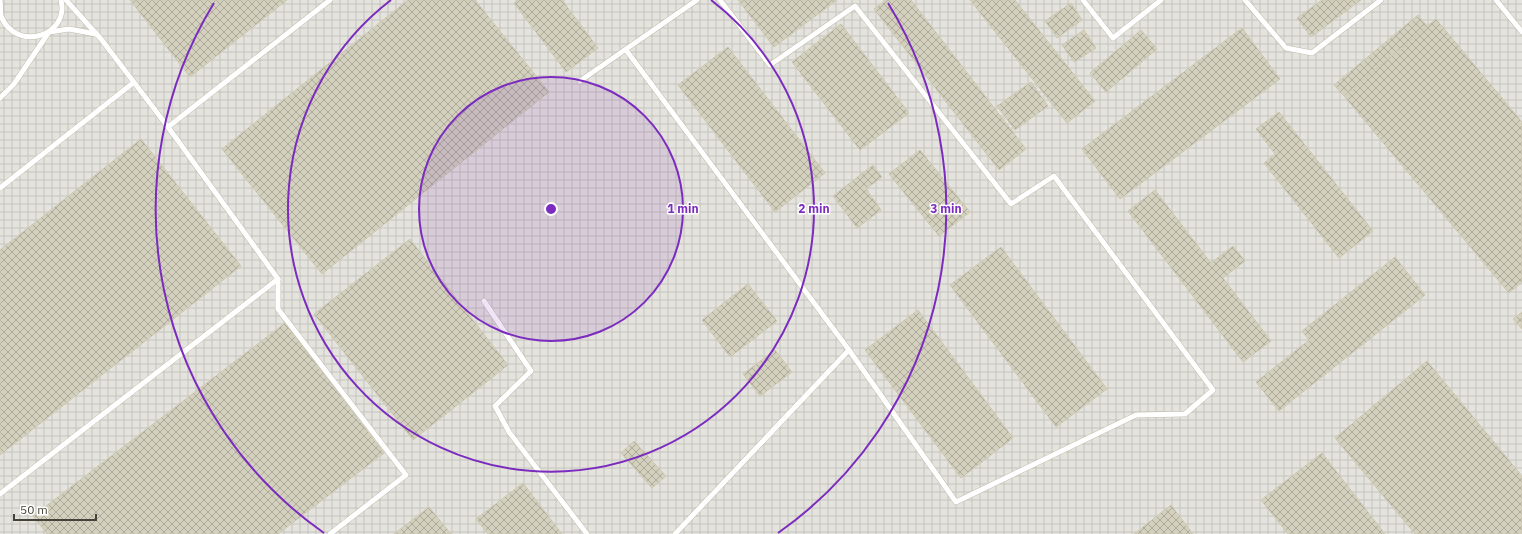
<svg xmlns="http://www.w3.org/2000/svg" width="1522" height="534" viewBox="0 0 1522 534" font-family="'IBM Plex Sans',sans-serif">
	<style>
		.industrial { fill: url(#industrial-grid) }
		.building { fill: url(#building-cross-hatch); stroke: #cdc9b2 }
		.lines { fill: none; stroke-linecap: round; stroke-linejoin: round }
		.lane-casing { stroke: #c0beae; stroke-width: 6 }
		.lane { stroke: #fff; stroke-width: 5 }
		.ring { fill: none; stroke: #7b2cbf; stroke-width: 2 }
		.centre { fill: #7b2cbf; stroke: #fff; stroke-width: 2 }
		.ring-label { font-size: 12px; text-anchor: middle; font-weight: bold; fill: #7b2cbf; stroke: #fff; stroke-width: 3; stroke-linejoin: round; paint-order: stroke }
	</style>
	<defs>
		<pattern id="industrial-grid" width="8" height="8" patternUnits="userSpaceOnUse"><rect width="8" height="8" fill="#e5e3dd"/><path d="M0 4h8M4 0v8" fill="none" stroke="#c6c4be"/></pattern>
		<pattern id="building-cross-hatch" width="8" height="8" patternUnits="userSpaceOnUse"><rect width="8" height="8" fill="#d3d0be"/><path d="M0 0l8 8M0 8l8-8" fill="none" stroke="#adaa9b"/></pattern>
	</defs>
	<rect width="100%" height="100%" fill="#f3f2e8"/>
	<rect class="industrial" x="0" y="0" width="1522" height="534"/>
	<g class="building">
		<path d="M 130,0 L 287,0 L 190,77 Z"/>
		<path d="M 408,0 L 475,0 L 549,92 L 322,274 L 222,149 Z"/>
		<path d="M 518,0 L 562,0 L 598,48 L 566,72 L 514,3 Z"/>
		<path d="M 738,0 L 837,0 L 774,47 Z"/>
		<path d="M 886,0 L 911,0 L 1026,149 L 999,170 L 874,9 Z"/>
		<path d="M 970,0 L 1015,0 L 1095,101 L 1067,123 Z"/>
		<path d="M 1322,0 L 1361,0 L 1311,37 L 1297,18 Z"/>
		<path d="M 1071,3 L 1082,20 L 1057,38 L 1045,21 Z"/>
		<path d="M 1418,15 L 1427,26 L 1344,96 L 1334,85 Z"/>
		<path d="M 1436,19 L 1522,122 L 1522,282 L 1509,293 L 1344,96 Z"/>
		<path d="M 841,24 L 909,113 L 860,150 L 792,62 Z"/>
		<path d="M 1242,28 L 1280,79 L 1120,199 L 1082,149 Z"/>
		<path d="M 1084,30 L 1096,48 L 1074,62 L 1062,45 Z"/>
		<path d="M 1141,30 L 1157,49 L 1106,92 L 1090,73 Z"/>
		<path d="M 728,47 L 825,173 L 775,212 L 678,85 Z"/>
		<path d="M 1031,82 L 1048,106 L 1015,130 L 997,106 Z"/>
		<path d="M 1279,112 L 1373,231 L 1339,258 L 1264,163 L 1275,154 L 1256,129 Z"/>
		<path d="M 141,139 L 241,266 L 0,455 L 0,250 Z"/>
		<path d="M 920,150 L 970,212 L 939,236 L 889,174 Z"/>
		<path d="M 873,165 L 882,177 L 866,189 L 881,210 L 857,228 L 833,196 Z"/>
		<path d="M 1155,190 L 1211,263 L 1233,246 L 1245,261 L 1223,278 L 1271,341 L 1243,362 L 1128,211 Z"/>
		<path d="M 410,239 L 508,365 L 413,440 L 314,314 Z"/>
		<path d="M 1001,247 L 1107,389 L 1056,427 L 950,285 Z"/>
		<path d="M 1395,257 L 1425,295 L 1279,411 L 1256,382 L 1309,340 L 1302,331 Z"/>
		<path d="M 748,284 L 777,321 L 730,357 L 702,320 Z"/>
		<path d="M 918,310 L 1013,438 L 961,478 L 865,350 Z"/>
		<path d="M 1522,312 L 1522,329 L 1513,319 Z"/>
		<path d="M 285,323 L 384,453 L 278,534 L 47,534 L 33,516 Z"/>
		<path d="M 775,350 L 792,372 L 760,396 L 743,374 Z"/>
		<path d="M 1427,361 L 1522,476 L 1522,534 L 1415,534 L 1335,438 Z"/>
		<path d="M 634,441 L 666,476 L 652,488 L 621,453 Z"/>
		<path d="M 1322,453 L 1385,534 L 1288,534 L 1261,500 Z"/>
		<path d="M 523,483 L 562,534 L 488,534 L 476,519 Z"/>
		<path d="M 1171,505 L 1193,534 L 1134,534 Z"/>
		<path d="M 429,507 L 451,534 L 394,534 Z"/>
	</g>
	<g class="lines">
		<defs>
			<g id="lane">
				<path d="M 0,0 C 1,5 0,11 1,16 C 16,53 70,36 61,0"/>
				<path d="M 66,0 L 101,39 L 168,127 L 278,279 L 278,309 L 406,475 L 330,534"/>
				<path d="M 720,0 L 770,65 L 855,6 L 1011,204 L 1054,176 L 1213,390 L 1185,414 L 1136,415 L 956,502 L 849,350"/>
				<path d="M 1083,0 L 1113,38 L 1161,0"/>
				<path d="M 1245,0 L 1286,48 L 1312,53 L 1381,0"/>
				<path d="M 1496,0 L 1522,32"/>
				<path d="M 626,50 L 849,350 L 675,534"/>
				<path d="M 580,81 L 697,0"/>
				<path d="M 0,98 L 14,84 L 49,32 L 69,29 L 96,34"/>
				<path d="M 168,127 L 330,0"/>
				<path d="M 0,188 L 133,83"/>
				<path d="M 484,301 L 531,371 L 495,406 L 509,432 L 587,534"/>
				<path d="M 0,494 L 278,279"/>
			</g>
		</defs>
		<use href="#lane" class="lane-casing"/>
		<use href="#lane" class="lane"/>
	</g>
	<circle cx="551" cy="209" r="132" fill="#7b2cbf" fill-opacity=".12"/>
	<g class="ring">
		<circle cx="551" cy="209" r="132"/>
		<path d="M711 0A263 263 0 1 1 391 0"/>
		<path d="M324 533A395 395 0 0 1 214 3M888 3A395 395 0 0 1 778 533"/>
	</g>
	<circle cx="551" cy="209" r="6" class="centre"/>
	<g class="ring-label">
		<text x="683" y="213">1 min</text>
		<text x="814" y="213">2 min</text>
		<text x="946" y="213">3 min</text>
	</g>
	<path d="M14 514v6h82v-6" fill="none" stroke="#454337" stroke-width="2"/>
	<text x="20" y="514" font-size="12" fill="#454337" stroke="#ffffff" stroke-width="3" paint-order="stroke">50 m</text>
</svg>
